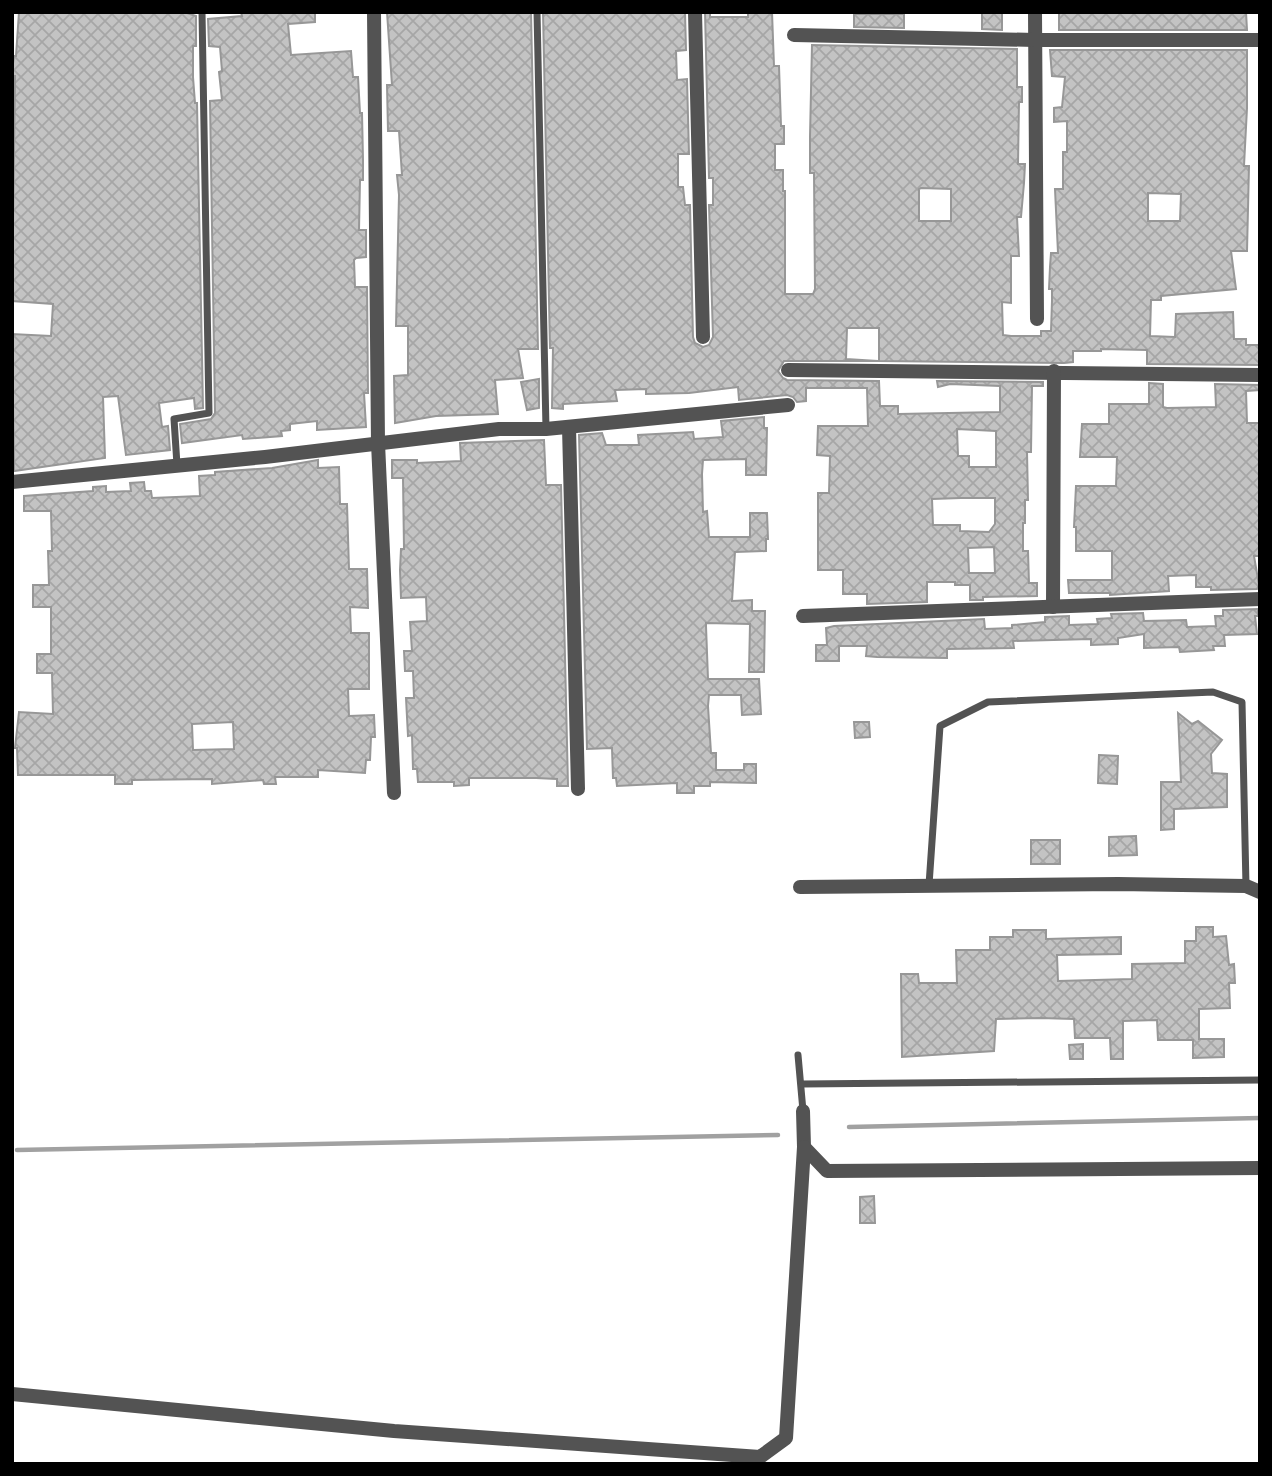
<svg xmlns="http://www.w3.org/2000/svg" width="1272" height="1476" viewBox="0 0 1272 1476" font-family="'PT Sans',sans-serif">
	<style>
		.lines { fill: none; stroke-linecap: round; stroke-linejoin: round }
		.stream { stroke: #a1a1a1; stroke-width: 4.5 }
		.building { fill: url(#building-cross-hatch); stroke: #979797; stroke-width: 2; fill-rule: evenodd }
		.lane { stroke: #535353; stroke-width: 7 }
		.street { stroke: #535353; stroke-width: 14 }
	</style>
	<defs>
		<pattern id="building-cross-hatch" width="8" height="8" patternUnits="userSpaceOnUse" patternTransform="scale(1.75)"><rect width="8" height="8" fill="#c3c3c3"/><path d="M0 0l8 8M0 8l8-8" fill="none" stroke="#a6a6a6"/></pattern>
	</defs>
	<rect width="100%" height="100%" fill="#fff"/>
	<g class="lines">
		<g class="stream">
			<path d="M 849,1127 L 1260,1118"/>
			<path d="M 17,1150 L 778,1135"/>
		</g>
	</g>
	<g class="building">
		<path d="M 19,12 L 184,12 L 196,16 L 196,46 L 193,46 L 193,77 L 195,103 L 197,103 L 203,408 L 195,409 L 194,398 L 159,403 L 162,427 L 168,426 L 170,450 L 126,455 L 118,396 L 103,397 L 105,458 L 14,471 L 12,334 L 51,336 L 53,304 L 12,301 L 15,76 L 12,76 L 12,70 L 14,56 L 16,56 Z"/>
		<path d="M 241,12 L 315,12 L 315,22 L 288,24 L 291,55 L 351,51 L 353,77 L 358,77 L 360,113 L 362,113 L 363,160 L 363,180 L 360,180 L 359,230 L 366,230 L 366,257 L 356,258 L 354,260 L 355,287 L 367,287 L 368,393 L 364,393 L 366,427 L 317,430 L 317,421 L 290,424 L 290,430 L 281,431 L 282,436 L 243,439 L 242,435 L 182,443 L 180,424 L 211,419 L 215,413 L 210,101 L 222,100 L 219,72 L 222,71 L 220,47 L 209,46 L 208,19 L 242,16 Z"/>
		<path d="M 387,12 L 531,12 L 538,349 L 518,349 L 523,378 L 495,380 L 498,414 L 436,416 L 395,423 L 394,376 L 408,375 L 408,326 L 396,326 L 399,195 L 397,175 L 402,175 L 399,131 L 388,131 L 387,85 L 392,85 Z"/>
		<path d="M 543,12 L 685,12 L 686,50 L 676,51 L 677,80 L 687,79 L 689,154 L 678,154 L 678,187 L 683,187 L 685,205 L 690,205 L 693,337 L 695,343 L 703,347 L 709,345 L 713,337 L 709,205 L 713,205 L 713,178 L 709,178 L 705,12 L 710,12 L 710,17 L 748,17 L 748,12 L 772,12 L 774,66 L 779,66 L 781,126 L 784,126 L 784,144 L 775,144 L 775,170 L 783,170 L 783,191 L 785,191 L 785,294 L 813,294 L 815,289 L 814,173 L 810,173 L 810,137 L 812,45 L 1017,49 L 1017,87 L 1022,87 L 1022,102 L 1019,102 L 1018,164 L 1025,164 L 1024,183 L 1021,217 L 1017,217 L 1019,256 L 1011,256 L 1011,303 L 1002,302 L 1003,335 L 1011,336 L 1041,336 L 1041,331 L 1051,331 L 1052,301 L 1052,289 L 1049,289 L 1050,267 L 1051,253 L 1058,253 L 1055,189 L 1063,189 L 1063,152 L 1067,152 L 1067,121 L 1054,122 L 1054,108 L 1062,107 L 1065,77 L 1052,76 L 1050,50 L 1247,50 L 1247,108 L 1244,166 L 1249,166 L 1247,251 L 1231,251 L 1236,289 L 1161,296 L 1161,300 L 1151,300 L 1150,336 L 1175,337 L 1176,314 L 1233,312 L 1234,339 L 1246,339 L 1246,345 L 1260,345 L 1260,365 L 1147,364 L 1147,350 L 1101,349 L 1101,351 L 1073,351 L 1073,362 L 1064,363 L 879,361 L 879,328 L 847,328 L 846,359 L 878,361 L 784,361 L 778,371 L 783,378 L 787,380 L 879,381 L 880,406 L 898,406 L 898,414 L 1000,412 L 1000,386 L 950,384 L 938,387 L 937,381 L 1043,382 L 1043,386 L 1032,386 L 1031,452 L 1027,452 L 1028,500 L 1025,500 L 1025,523 L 1023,523 L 1023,551 L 1028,551 L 1029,583 L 1037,583 L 1037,596 L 983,597 L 983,600 L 970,600 L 970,585 L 955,585 L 955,582 L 927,582 L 927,602 L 867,604 L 867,594 L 843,594 L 843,570 L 818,570 L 818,493 L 829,493 L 830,456 L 817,455 L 818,426 L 868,426 L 867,388 L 806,388 L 806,401 L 797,402 L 793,397 L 787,395 L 739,400 L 738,387 L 689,393 L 646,394 L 646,389 L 615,390 L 617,401 L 563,404 L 563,409 L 552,408 L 553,348 L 550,348 ZM 921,188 L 951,189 L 951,221 L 919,221 L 919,189 ZM 1148,193 L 1181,194 L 1180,221 L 1148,221 ZM 957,429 L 996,431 L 996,467 L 969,467 L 969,456 L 958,456 ZM 961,498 L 995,498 L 995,524 L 989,532 L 960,531 L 960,525 L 933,525 L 932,499 ZM 994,547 L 995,573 L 969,573 L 968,548 Z"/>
		<path d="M 982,12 L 1002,12 L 1002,30 L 982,29 Z"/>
		<path d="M 1059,12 L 1246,12 L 1247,30 L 1059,30 Z"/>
		<path d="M 854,14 L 904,14 L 904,28 L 854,27 Z"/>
		<path d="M 539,379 L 539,408 L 527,410 L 521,382 Z"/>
		<path d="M 1149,383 L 1163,384 L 1163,407 L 1167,408 L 1216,407 L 1215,384 L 1260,385 L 1260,390 L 1246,391 L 1247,423 L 1260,423 L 1260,546 L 1259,556 L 1254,556 L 1259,585 L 1257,589 L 1211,590 L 1211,587 L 1196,587 L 1196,575 L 1168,576 L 1169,591 L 1110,595 L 1110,593 L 1069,593 L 1068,580 L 1112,580 L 1112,551 L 1076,551 L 1076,527 L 1074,527 L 1076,486 L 1116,486 L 1117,457 L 1080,457 L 1082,424 L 1109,424 L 1109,404 L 1149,404 Z"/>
		<path d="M 764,417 L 764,428 L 767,428 L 766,475 L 746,475 L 746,459 L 703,460 L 702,474 L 703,512 L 707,511 L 709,537 L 750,537 L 750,513 L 767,513 L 768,539 L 766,539 L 766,551 L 735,552 L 732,601 L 752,600 L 752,611 L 765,611 L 764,672 L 749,672 L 750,624 L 706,623 L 706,626 L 708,679 L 759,679 L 761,714 L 742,715 L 741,695 L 709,695 L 708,706 L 711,753 L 716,753 L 716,770 L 744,770 L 744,764 L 756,764 L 756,783 L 710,782 L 710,786 L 694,786 L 694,793 L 677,793 L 677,783 L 617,786 L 616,778 L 613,778 L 612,748 L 587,749 L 579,435 L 602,433 L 606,445 L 639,445 L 638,435 L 693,432 L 694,439 L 723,437 L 721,421 Z"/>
		<path d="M 544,440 L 546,485 L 561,485 L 568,786 L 557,786 L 557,779 L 536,778 L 469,778 L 469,785 L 454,786 L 454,782 L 418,782 L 417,769 L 413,769 L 412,735 L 408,736 L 406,698 L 414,698 L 413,671 L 405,671 L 404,651 L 412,651 L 410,622 L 427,621 L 426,597 L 401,598 L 400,570 L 401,549 L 404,549 L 403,478 L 392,478 L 392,460 L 417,460 L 417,463 L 461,461 L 460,443 Z"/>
		<path d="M 318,460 L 318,468 L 339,467 L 340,504 L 347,504 L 349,569 L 367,569 L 368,608 L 350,607 L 351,633 L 369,633 L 369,689 L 348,689 L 349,716 L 374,715 L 375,737 L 371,737 L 370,760 L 366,760 L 365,773 L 318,770 L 318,777 L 275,777 L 276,784 L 264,784 L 263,780 L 212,784 L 212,779 L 132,780 L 132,784 L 115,784 L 115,775 L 18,775 L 17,748 L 15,748 L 19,712 L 53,714 L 52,673 L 37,673 L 37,654 L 51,654 L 51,607 L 33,607 L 33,585 L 49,585 L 48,551 L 52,551 L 51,511 L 24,511 L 24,496 L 93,491 L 93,487 L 106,486 L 106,492 L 131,491 L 130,483 L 144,482 L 145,491 L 151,491 L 152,498 L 200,496 L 199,476 L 215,475 L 215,472 L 272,468 ZM 233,722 L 234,749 L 193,750 L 192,724 Z"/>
		<path d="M 1258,609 L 1258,616 L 1255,616 L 1257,634 L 1224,635 L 1225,646 L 1213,646 L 1214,650 L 1180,652 L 1179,647 L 1144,648 L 1144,634 L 1118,638 L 1118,644 L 1091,645 L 1091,639 L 1013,641 L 1014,648 L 947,649 L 947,658 L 877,657 L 866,656 L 867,646 L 839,646 L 839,661 L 816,661 L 816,645 L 827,645 L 826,628 L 834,626 L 984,619 L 985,629 L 1012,628 L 1012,625 L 1045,622 L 1045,617 L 1069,616 L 1069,625 L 1098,624 L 1097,619 L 1112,618 L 1111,614 L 1143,613 L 1144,621 L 1186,620 L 1187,627 L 1216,626 L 1215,616 L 1223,616 L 1223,610 Z"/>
		<path d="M 1178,713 L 1192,724 L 1198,721 L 1222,740 L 1211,754 L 1212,773 L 1227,774 L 1227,807 L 1174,809 L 1174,829 L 1161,830 L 1161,782 L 1181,782 Z"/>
		<path d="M 854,722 L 869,722 L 870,737 L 855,738 Z"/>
		<path d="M 1099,755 L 1118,756 L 1117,784 L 1098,783 Z"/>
		<path d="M 1136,836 L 1137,855 L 1109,856 L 1109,837 Z"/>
		<rect x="1031" y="840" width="29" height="24"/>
		<path d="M 1196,927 L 1213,927 L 1213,937 L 1226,936 L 1229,965 L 1234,964 L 1235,983 L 1229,983 L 1230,1008 L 1199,1009 L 1199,1039 L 1224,1039 L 1224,1057 L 1193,1058 L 1193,1040 L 1158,1040 L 1157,1020 L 1123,1021 L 1123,1059 L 1111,1059 L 1110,1038 L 1075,1038 L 1074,1019 L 1040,1018 L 996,1019 L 994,1051 L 902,1057 L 901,974 L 918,974 L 919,983 L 957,983 L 956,950 L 990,950 L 990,937 L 1013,937 L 1013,930 L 1046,930 L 1046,939 L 1121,937 L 1121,954 L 1057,955 L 1058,981 L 1132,979 L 1132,964 L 1185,963 L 1185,941 L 1196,941 Z"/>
		<path d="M 1083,1044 L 1083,1059 L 1070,1059 L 1069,1045 Z"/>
		<path d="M 874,1196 L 875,1223 L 860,1223 L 860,1197 Z"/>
	</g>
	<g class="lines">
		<g class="lane">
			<path d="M 537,12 L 546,429"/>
			<path d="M 177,465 L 174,419 L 209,413 L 202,12"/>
			<path d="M 929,885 L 940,726 L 988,702 L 1213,692 L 1242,702 L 1246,886"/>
			<path d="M 798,1055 L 803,1111"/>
			<path d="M 802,1084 L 1260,1080"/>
		</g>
		<g class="street">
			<path d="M 374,12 L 378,443 L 394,793"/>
			<path d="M 695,12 L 703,337"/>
			<path d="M 1035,12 L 1037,319"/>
			<path d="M 794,35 L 1035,40 L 1260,40"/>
			<path d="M 788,370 L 1260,375"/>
			<path d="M 569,427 L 578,789"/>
			<path d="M 12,482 L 265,457 L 499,429 L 546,429 L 788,405"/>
			<path d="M 1053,607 L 1054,371"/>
			<path d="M 803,616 L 1260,599"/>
			<path d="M 800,887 L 1118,884 L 1246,886 L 1260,892"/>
			<path d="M 803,1111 L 804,1147 L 827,1171 L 1260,1168"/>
			<path d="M 12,1394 L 394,1431 L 760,1457 L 786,1438 L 804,1147"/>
		</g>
	</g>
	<rect width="1272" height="1476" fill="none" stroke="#000000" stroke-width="28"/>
</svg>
